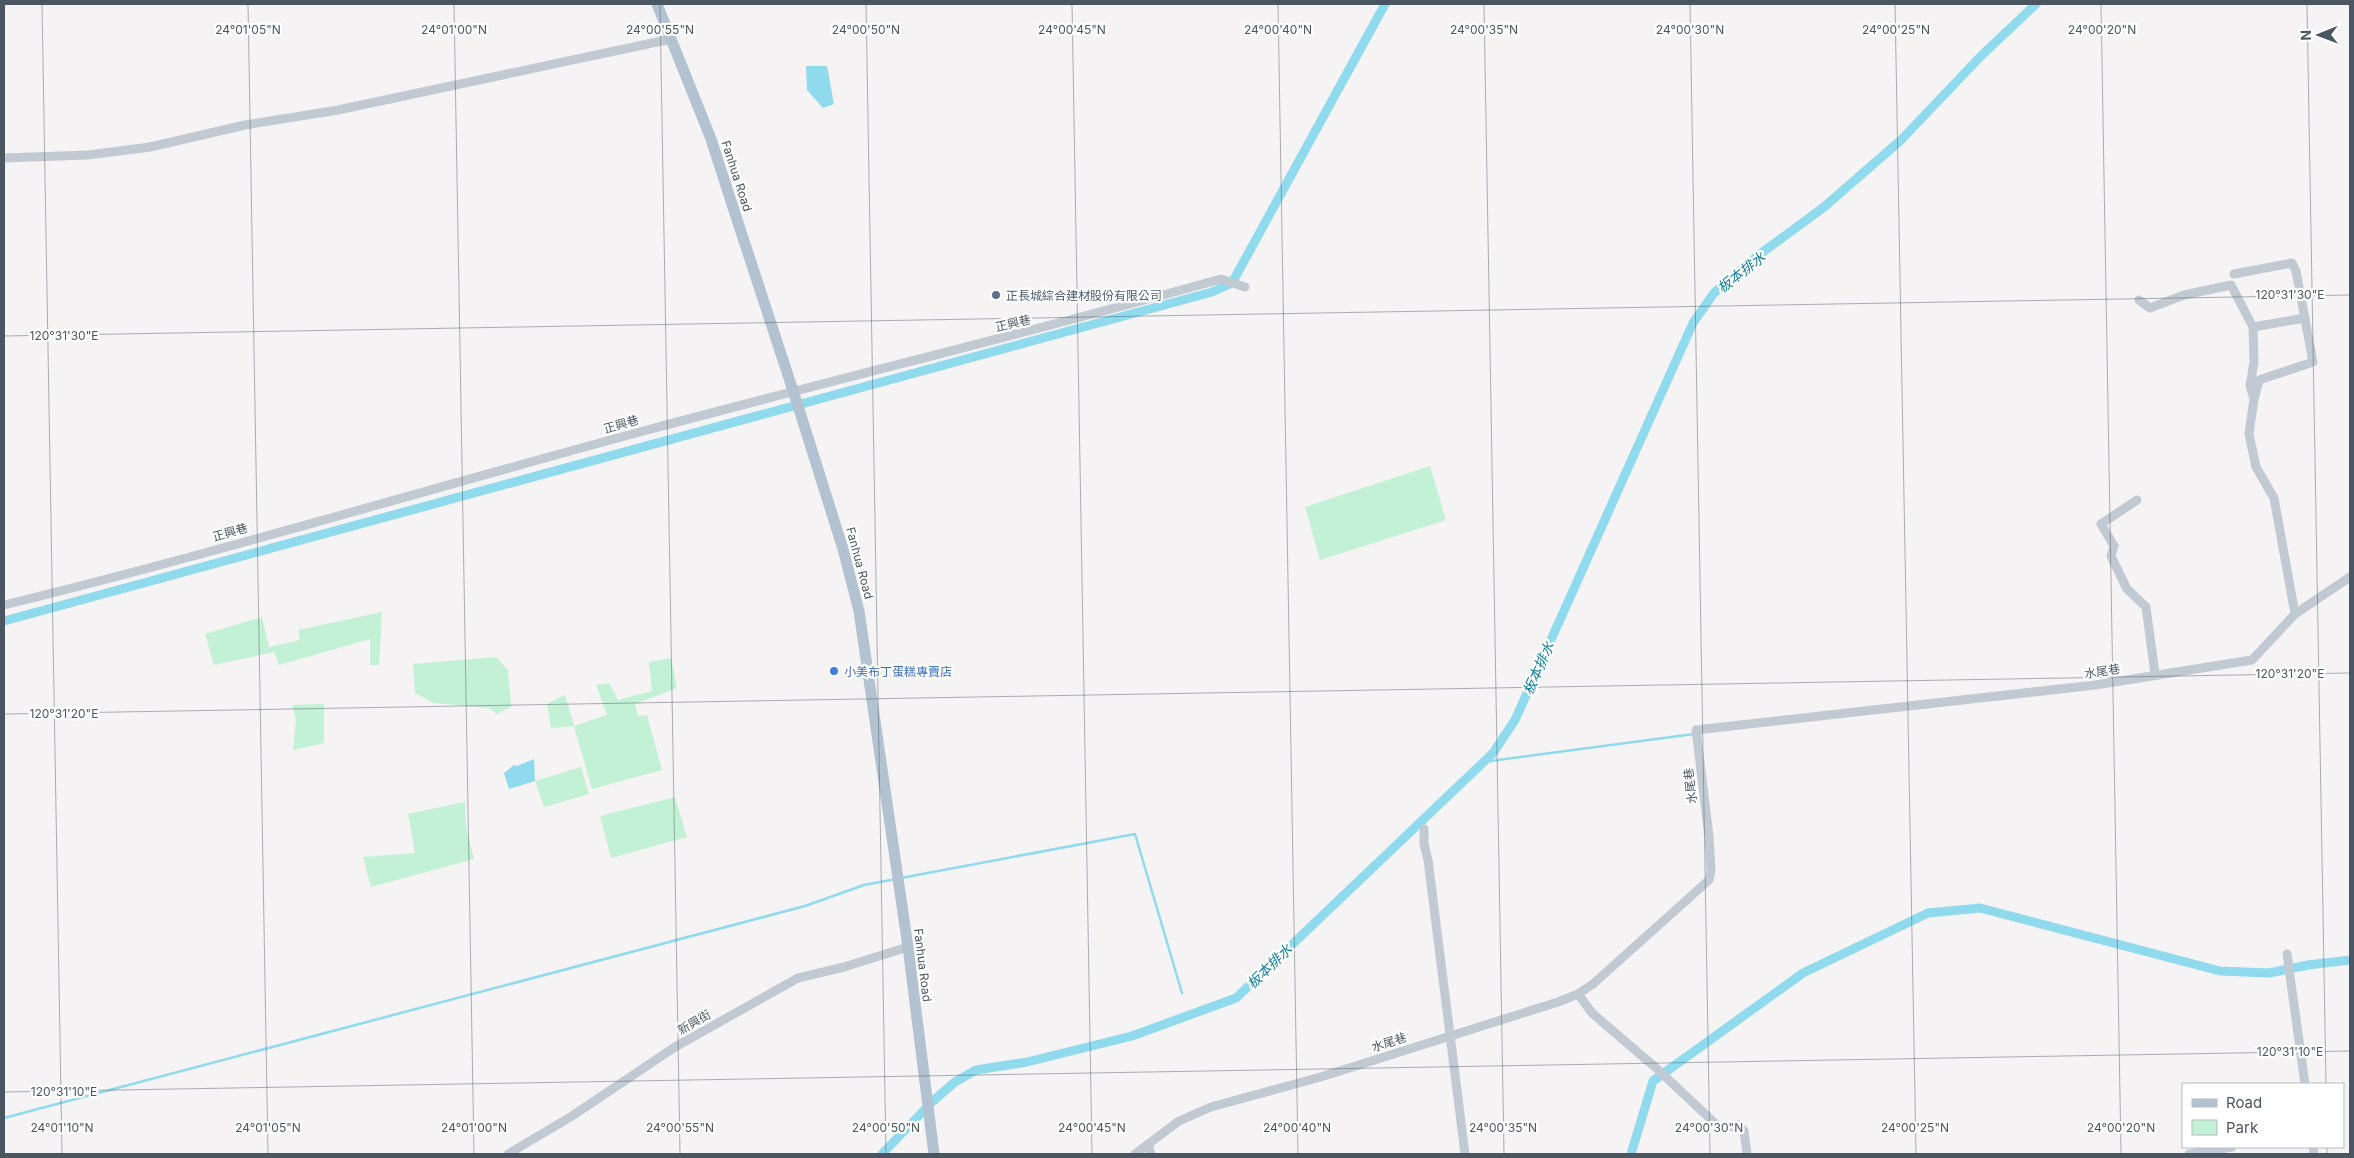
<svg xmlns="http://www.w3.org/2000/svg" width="2354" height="1158" viewBox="0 0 2354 1158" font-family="Inter,'Noto Sans TC',sans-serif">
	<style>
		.green { fill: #c3f1d5 }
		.water { fill: #90daee }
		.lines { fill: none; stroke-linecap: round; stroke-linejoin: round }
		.stream { stroke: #90daee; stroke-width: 2.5 }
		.canal { stroke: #90daee; stroke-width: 9 }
		.minor { stroke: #c1cad2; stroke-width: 9 }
		.major { stroke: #b3c2d1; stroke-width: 11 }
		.ticks { fill: none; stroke: #4a5661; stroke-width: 1; stroke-opacity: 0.45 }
		.service-dot { fill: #5c6f8a; stroke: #fff; stroke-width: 2 }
		.shop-dot { fill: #3f7fe0; stroke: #fff; stroke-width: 2 }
		.labels { text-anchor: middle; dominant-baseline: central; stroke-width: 4.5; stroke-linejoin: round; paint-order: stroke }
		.street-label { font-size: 12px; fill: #4a5661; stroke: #fff }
		.service-label { font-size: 12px; fill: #4e5e75; stroke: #fff; text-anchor: start }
		.shop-label { font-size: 12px; fill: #366cbe; stroke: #fff; text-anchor: start }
		.water-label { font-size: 14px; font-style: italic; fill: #0c7c9b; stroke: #fff }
		.ticks-label { font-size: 12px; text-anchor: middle; fill: #4a5661; stroke: #fff; stroke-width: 4.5; stroke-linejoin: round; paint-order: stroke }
	</style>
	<rect width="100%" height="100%" fill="#f5f3f3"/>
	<g class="green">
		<path d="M 1430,466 L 1446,520 L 1320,560 L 1305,507 Z"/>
		<path d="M 382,612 L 379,665 L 370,665 L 370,639 L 279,665 L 274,652 L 214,665 L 205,634 L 262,617 L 269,647 L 300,640 L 298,630 Z"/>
		<path d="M 496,657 L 508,670 L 511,707 L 497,714 L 489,708 L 433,703 L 415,693 L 413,664 Z"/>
		<path d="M 671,658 L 677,688 L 635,704 L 638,716 L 647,715 L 662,770 L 592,789 L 574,726 L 551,728 L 547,704 L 565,695 L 574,726 L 607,715 L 596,685 L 609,683 L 618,700 L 652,691 L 649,662 Z"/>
		<path d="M 324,704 L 324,743 L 293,750 L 296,719 L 292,705 Z"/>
		<path d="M 581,767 L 589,794 L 544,807 L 535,781 Z"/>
		<path d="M 675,797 L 687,837 L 611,858 L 600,816 Z"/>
		<path d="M 465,802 L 466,827 L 474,859 L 371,887 L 363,857 L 415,853 L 408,814 Z"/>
	</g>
	<g class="water">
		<path d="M 806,66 L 827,66 L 834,104 L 823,108 L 807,90 Z"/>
		<path d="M 534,759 L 535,781 L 509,789 L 504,773 L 514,765 L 517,766 Z"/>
	</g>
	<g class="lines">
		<g class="stream">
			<path d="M 1483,762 L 1694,734"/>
			<path d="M 901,878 L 1135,834 L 1182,993"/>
			<path d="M 4,1118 L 805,906 L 864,885 L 896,879"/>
		</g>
		<g class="canal">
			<path d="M 4,621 L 1212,292 L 1232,283 L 1385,4"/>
			<path d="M 882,1154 L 933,1101 L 955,1082 L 976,1070 L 1027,1062 L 1132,1036 L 1236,998 L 1493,753 L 1515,720 L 1693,323 L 1714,293 L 1756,257 L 1824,207 L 1901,140 L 1981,56 L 2036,4"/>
			<path d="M 1631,1154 L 1653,1081 L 1803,973 L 1928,913 L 1980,908 L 2220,971 L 2269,973 L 2308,965 L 2350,960"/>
		</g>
		<g class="minor">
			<path d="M 4,158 L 88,155 L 150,147 L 245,125 L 338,110 L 671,39"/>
			<path d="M 2234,274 L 2292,263 L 2296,271 L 2313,362 L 2259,380 L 2254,399"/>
			<path d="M 2139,300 L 2150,308 L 2184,295 L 2231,285 L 2253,327 L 2254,362 L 2250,386 L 2254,399 L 2249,434 L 2256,467 L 2274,498 L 2295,614"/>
			<path d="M 2253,327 L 2305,318"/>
			<path d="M 2137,500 L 2101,524 L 2114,546 L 2111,556 L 2127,589 L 2146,607 L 2155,674"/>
			<path d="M 4,605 C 221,552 435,487 651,429 C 841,378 1032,332 1221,279 L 1245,287"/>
			<path d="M 1424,829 L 1424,844 L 1428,860 L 1465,1154"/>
			<path d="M 2287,954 L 2305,1084"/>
			<path d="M 1578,994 L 1592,1013 L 1655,1067 L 1720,1128 L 1739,1125 L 1744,1131 L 1747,1154"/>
			<path d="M 1148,1144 L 1151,1154"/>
			<path d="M 2313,1147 L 2314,1154"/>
			<path d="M 508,1154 L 572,1116 L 675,1047 L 798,978 L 844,967 L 908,947"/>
			<path d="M 1135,1154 L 1179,1121 L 1211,1107 L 1324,1076 L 1558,1002 L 1578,994 L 1593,984 L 1709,880 L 1711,871 L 1709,836 L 1696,730 L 2095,685 L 2252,660 L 2295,614 L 2350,577"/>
			<path d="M 2189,1154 L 2232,1147"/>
		</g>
		<path class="major" d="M 657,4 L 711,139 L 729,195 L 798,406 L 843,549 L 859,611 L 908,947 L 934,1154"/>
	</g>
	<path class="ticks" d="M 42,4 L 62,1154M 248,4 L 268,1154M 454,4 L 474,1154M 660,4 L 680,1154M 866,4 L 886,1154M 1072,4 L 1092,1154M 1278,4 L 1298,1154M 1484,4 L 1504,1154M 1690,4 L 1710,1154M 1895,4 L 1916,1154M 2101,4 L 2121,1154M 2307,4 L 2326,1084M 4,336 L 2350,295M 4,714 L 2350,673M 4,1092 L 2350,1051M 2327,1147 L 2327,1154"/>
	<circle class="service-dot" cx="996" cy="295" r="5"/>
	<circle class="shop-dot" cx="834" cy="671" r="5"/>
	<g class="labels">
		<g class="street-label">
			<text transform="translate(737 176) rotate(72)">Fanhua Road</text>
			<text transform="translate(1013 323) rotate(-13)">正興巷</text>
			<text transform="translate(621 424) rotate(-16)">正興巷</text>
			<text transform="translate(230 532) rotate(-16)">正興巷</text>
			<text transform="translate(860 563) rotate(75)">Fanhua Road</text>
			<text transform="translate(2102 671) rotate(-9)">水尾巷</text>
			<text transform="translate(1690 786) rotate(-97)">水尾巷</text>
			<text transform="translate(923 965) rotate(83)">Fanhua Road</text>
			<text transform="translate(694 1022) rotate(-30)">新興街</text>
			<text transform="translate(1389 1042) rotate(-18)">水尾巷</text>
		</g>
		<g class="service-label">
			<text x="1006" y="295">正長城綜合建材股份有限公司</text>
		</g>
		<g class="shop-label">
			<text x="844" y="671">小美布丁蛋糕專賣店</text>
		</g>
		<g class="water-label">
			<text transform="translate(1741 272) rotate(-38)">板本排水</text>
			<text transform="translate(1538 668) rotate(-66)">板本排水</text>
			<text transform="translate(1269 966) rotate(-44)">板本排水</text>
		</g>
	</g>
	<g class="ticks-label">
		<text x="248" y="34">24°01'05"N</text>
		<text x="454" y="34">24°01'00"N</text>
		<text x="660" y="34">24°00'55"N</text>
		<text x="866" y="34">24°00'50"N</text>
		<text x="1072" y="34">24°00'45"N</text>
		<text x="1278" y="34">24°00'40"N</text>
		<text x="1484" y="34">24°00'35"N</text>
		<text x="1690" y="34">24°00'30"N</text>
		<text x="1896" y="34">24°00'25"N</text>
		<text x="2102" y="34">24°00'20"N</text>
		<text x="2290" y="299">120°31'30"E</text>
		<text x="64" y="340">120°31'30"E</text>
		<text x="2290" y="678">120°31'20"E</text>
		<text x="64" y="718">120°31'20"E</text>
		<text x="2290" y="1056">120°31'10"E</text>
		<text x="64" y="1096">120°31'10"E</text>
		<text x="62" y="1132">24°01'10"N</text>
		<text x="268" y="1132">24°01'05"N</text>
		<text x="474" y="1132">24°01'00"N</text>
		<text x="680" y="1132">24°00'55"N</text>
		<text x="886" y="1132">24°00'50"N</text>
		<text x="1092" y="1132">24°00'45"N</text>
		<text x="1297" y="1132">24°00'40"N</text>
		<text x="1503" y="1132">24°00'35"N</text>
		<text x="1709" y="1132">24°00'30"N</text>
		<text x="1915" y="1132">24°00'25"N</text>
		<text x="2121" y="1132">24°00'20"N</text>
	</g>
	<rect width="2354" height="1158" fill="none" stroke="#4a5661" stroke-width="10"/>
	<rect x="2182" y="1083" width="162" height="65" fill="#ffffff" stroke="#b7bbc0"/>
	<rect x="2192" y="1099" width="25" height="8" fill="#b3c2d1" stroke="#b7bbc0"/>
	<text x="2226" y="1108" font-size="15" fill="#4a5661">Road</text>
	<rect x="2192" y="1120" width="25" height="15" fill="#c3f1d5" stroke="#b7bbc0"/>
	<text x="2226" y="1133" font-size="15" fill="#4a5661">Park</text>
	<g transform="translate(2319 35) rotate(269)" stroke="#ffffff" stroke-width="4" paint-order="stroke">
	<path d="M0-4L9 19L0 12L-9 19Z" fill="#4a5661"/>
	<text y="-8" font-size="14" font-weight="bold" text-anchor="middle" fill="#4a5661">N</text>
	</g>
</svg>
